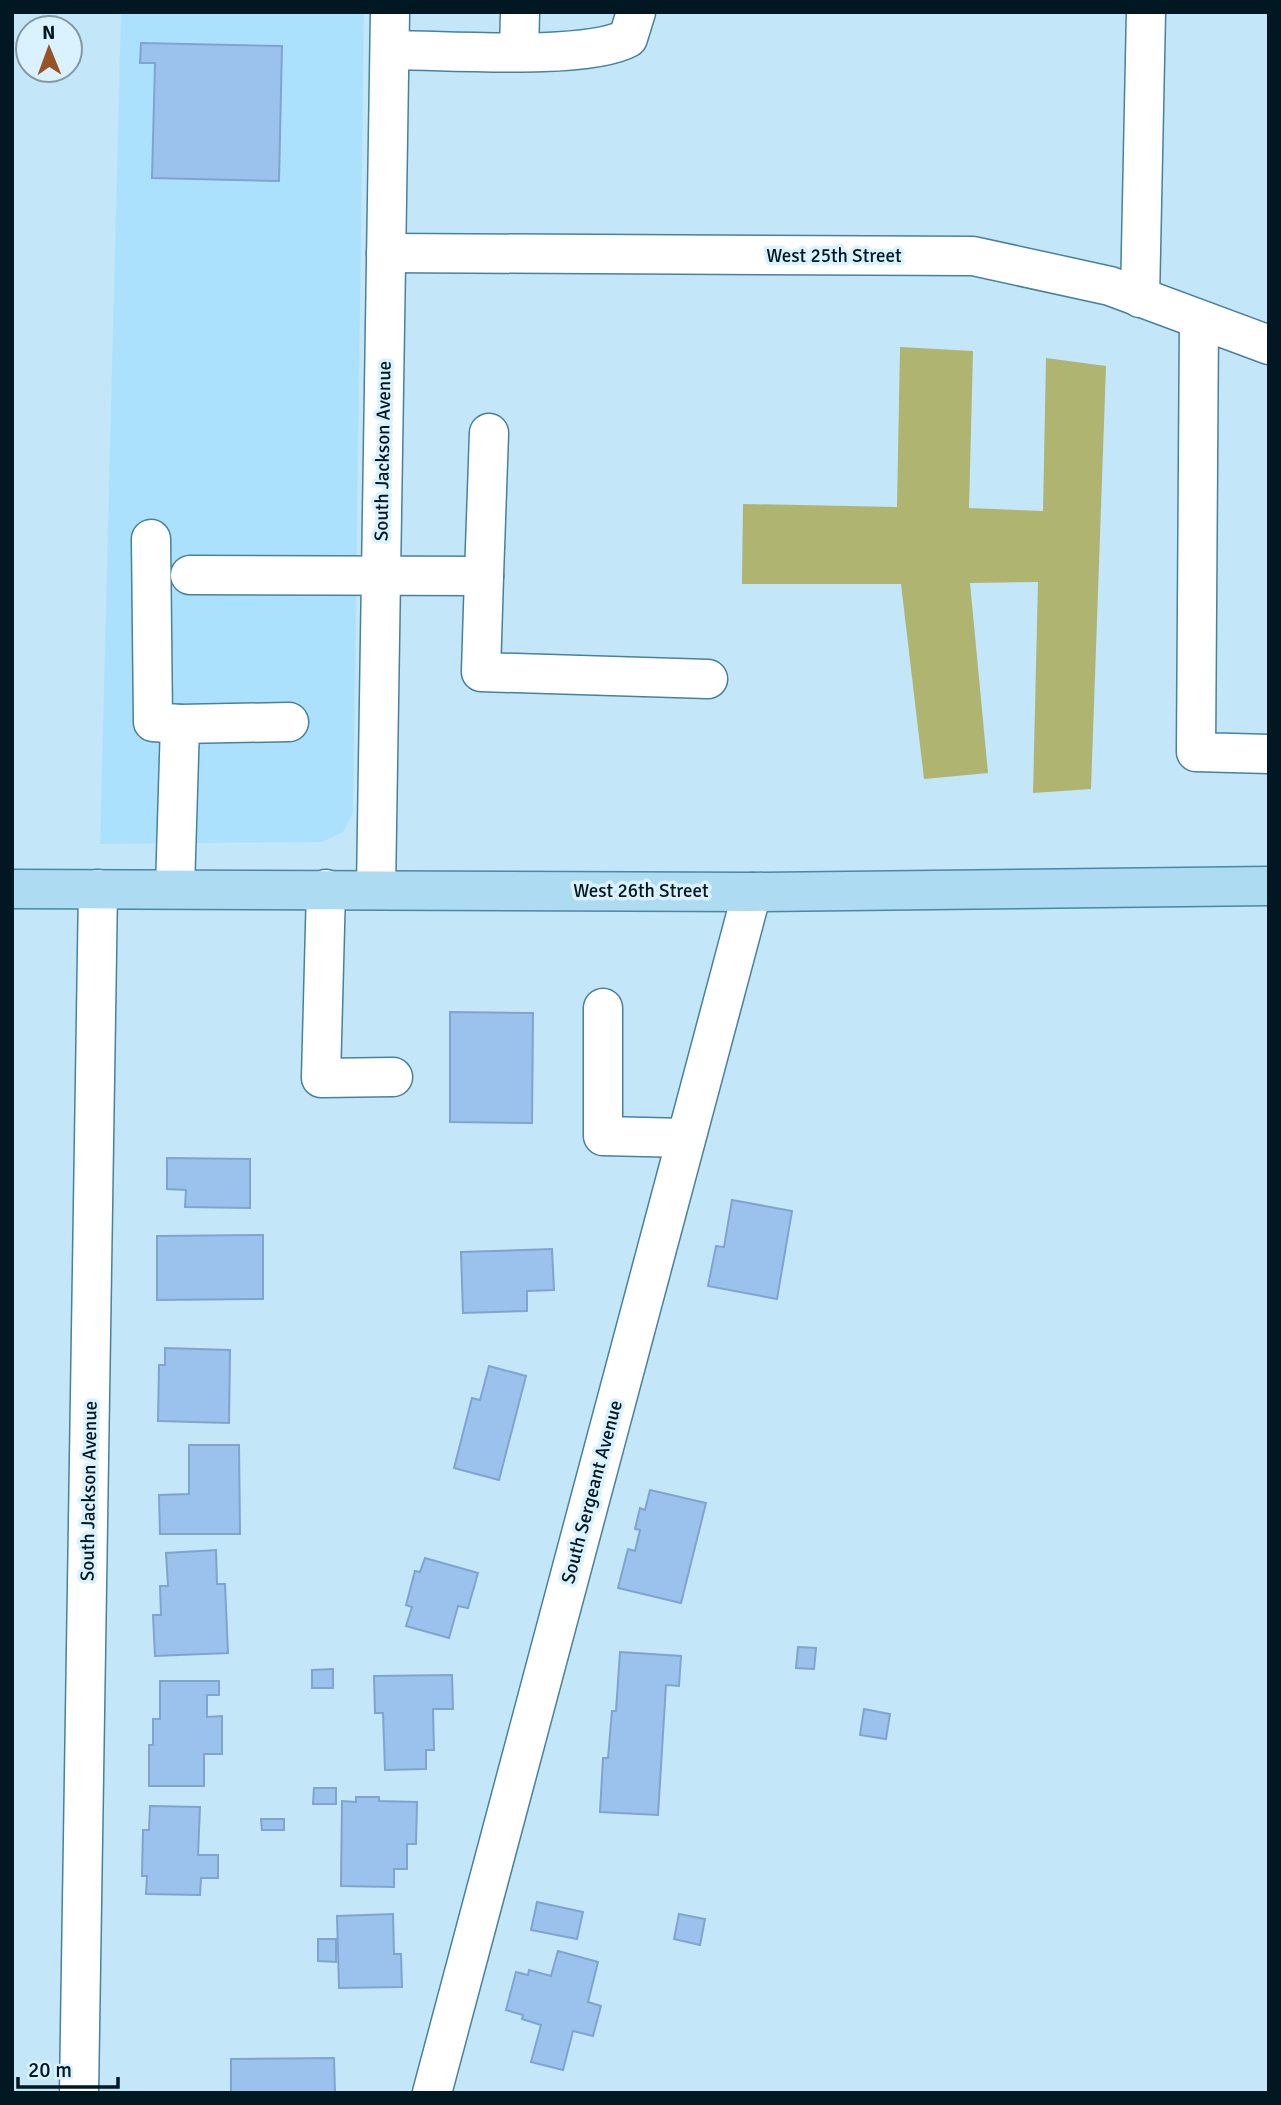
<svg xmlns="http://www.w3.org/2000/svg" width="1281" height="2105" viewBox="0 0 1281 2105" font-family="Signika,sans-serif">
	<style>
		.built { fill: #ace1fe }
		.green { fill: #afb470 }
		.building { fill: #9bc2ed; stroke: #7fa4ce; stroke-width: 2 }
		.lines { fill: none; stroke-linecap: round; stroke-linejoin: round }
		.minor-casing { stroke: #48819d; stroke-width: 41 }
		.major-casing { stroke: #4c87a4; stroke-width: 41 }
		.minor { stroke: #fff; stroke-width: 38 }
		.major { stroke: #acdbf2; stroke-width: 38 }
		.labels { text-anchor: middle; dominant-baseline: central; stroke-width: 7; stroke-linejoin: round; paint-order: stroke }
		.street-label { font-size: 19px; fill: #011722; stroke: #daf1fe }
	</style>
	<rect width="100%" height="100%" fill="#c3e6f8"/>
	<path class="built" d="M 121,12 L 364,12 L 353,814 L 343,832 L 322,842 L 100,844 Z"/>
	<path class="green" d="M 900,347 L 973,351 L 969,508 L 1043,511 L 1046,358 L 1106,366 L 1091,789 L 1033,793 L 1038,582 L 970,583 L 988,773 L 924,779 L 901,584 L 742,584 L 743,504 L 897,507 Z"/>
	<g class="building">
		<path d="M 141,43 L 282,46 L 279,181 L 152,178 L 155,63 L 140,63 Z"/>
		<path d="M 450,1012 L 533,1013 L 532,1123 L 450,1122 Z"/>
		<path d="M 167,1158 L 250,1159 L 250,1208 L 185,1207 L 186,1190 L 167,1189 Z"/>
		<path d="M 732,1200 L 792,1211 L 777,1299 L 708,1286 L 716,1246 L 724,1247 Z"/>
		<path d="M 263,1235 L 263,1299 L 157,1300 L 157,1236 Z"/>
		<path d="M 552,1249 L 554,1290 L 527,1291 L 527,1311 L 463,1313 L 461,1252 Z"/>
		<path d="M 165,1348 L 230,1350 L 229,1423 L 158,1421 L 159,1365 L 165,1365 Z"/>
		<path d="M 489,1366 L 526,1376 L 499,1480 L 454,1468 L 472,1398 L 480,1400 Z"/>
		<path d="M 189,1445 L 239,1445 L 240,1534 L 160,1534 L 159,1495 L 189,1494 Z"/>
		<path d="M 650,1490 L 706,1503 L 681,1603 L 618,1588 L 628,1549 L 635,1551 L 640,1530 L 635,1529 L 640,1508 L 645,1510 Z"/>
		<path d="M 216,1550 L 217,1584 L 225,1584 L 228,1653 L 155,1656 L 153,1615 L 161,1615 L 160,1586 L 168,1586 L 166,1553 Z"/>
		<path d="M 425,1558 L 478,1573 L 468,1608 L 458,1606 L 449,1638 L 406,1626 L 412,1607 L 406,1605 L 415,1571 L 420,1572 Z"/>
		<path d="M 798,1647 L 816,1648 L 814,1669 L 796,1668 Z"/>
		<path d="M 620,1652 L 681,1656 L 679,1686 L 666,1685 L 658,1815 L 600,1812 L 603,1758 L 608,1758 L 612,1711 L 616,1711 Z"/>
		<path d="M 333,1669 L 333,1688 L 312,1688 L 312,1670 Z"/>
		<path d="M 452,1675 L 453,1709 L 433,1709 L 434,1750 L 426,1750 L 426,1769 L 385,1770 L 383,1713 L 375,1713 L 374,1676 Z"/>
		<path d="M 160,1681 L 219,1681 L 219,1695 L 207,1695 L 207,1717 L 222,1716 L 222,1754 L 204,1754 L 204,1786 L 149,1786 L 149,1745 L 153,1745 L 153,1719 L 160,1719 Z"/>
		<path d="M 864,1709 L 890,1714 L 886,1739 L 860,1735 Z"/>
		<path d="M 314,1788 L 336,1788 L 336,1804 L 313,1804 Z"/>
		<path d="M 356,1797 L 379,1797 L 379,1801 L 417,1802 L 416,1844 L 407,1844 L 407,1869 L 394,1869 L 394,1887 L 341,1886 L 342,1801 L 356,1802 Z"/>
		<path d="M 150,1806 L 200,1807 L 198,1855 L 218,1855 L 218,1878 L 201,1878 L 200,1895 L 146,1894 L 147,1876 L 142,1876 L 143,1830 L 149,1830 Z"/>
		<path d="M 261,1819 L 284,1819 L 284,1830 L 262,1830 Z"/>
		<path d="M 537,1902 L 583,1912 L 577,1939 L 531,1930 Z"/>
		<path d="M 393,1914 L 394,1954 L 401,1954 L 402,1987 L 339,1988 L 337,1916 Z"/>
		<path d="M 679,1914 L 705,1919 L 700,1945 L 674,1939 Z"/>
		<path d="M 318,1939 L 336,1939 L 336,1962 L 318,1961 Z"/>
		<path d="M 558,1951 L 598,1962 L 588,2002 L 601,2006 L 593,2036 L 573,2031 L 563,2070 L 531,2062 L 541,2025 L 522,2019 L 523,2015 L 506,2010 L 516,1972 L 528,1975 L 529,1970 L 551,1976 Z"/>
		<path d="M 334,2058 L 335,2093 L 231,2093 L 231,2059 Z"/>
	</g>
	<g class="lines">
		<defs>
			<g id="minor">
				<path d="M 390,50 C 443,50 586,61 628,38 L 636,12"/>
				<path d="M 519,52 L 520,12"/>
				<path d="M 386,253 L 973,256 L 1110,286 L 1269,345"/>
				<path d="M 1140,298 L 1146,12"/>
				<path d="M 1199,320 L 1196,752 L 1269,754"/>
				<path d="M 151,539 L 153,722 L 180,724"/>
				<path d="M 190,575 L 484,576 L 489,433"/>
				<path d="M 484,576 L 481,672 L 708,679"/>
				<path d="M 175,889 L 180,724 L 289,722"/>
				<path d="M 326,889 L 321,1078 L 393,1077"/>
				<path d="M 376,889 L 390,12"/>
				<path d="M 603,1008 L 603,1136 L 686,1138"/>
				<path d="M 79,2093 L 98,889"/>
				<path d="M 432,2093 L 752,892"/>
			</g>
			<path id="major" d="M 12,889 L 752,892 L 1269,886"/>
		</defs>
		<use href="#minor" class="minor-casing"/>
		<use href="#major" class="major-casing"/>
		<use href="#minor" class="minor"/>
		<use href="#major" class="major"/>
	</g>
	<g class="labels">
		<g class="street-label">
			<text x="834" y="256">West 25th Street</text>
			<text transform="translate(383 451) rotate(-89)">South Jackson Avenue</text>
			<text x="641" y="891">West 26th Street</text>
			<text transform="translate(89 1491) rotate(-89)">South Jackson Avenue</text>
			<text transform="translate(592 1492) rotate(-75)">South Sergeant Avenue</text>
		</g>
	</g>
	<rect width="1281" height="2105" fill="none" stroke="#011722" stroke-width="28"/>
	<g transform="translate(49 49) rotate(359)"><circle r="33" fill="#daf1fe" stroke="#839aa6" stroke-width="2"/>
	<path d="M0-5L12 26L0 18L-12 26Z" fill="#975326"/>
	<text y="-10" font-size="19" font-weight="bold" text-anchor="middle" fill="#011722">N</text>
	</g>
	<path d="M18 2077v10h100v-10" fill="none" stroke="#011722" stroke-width="3.5"/>
	<text x="28" y="2077" font-size="21" fill="#011722" stroke="#daf1fe" stroke-width="5" paint-order="stroke">20 m</text>
</svg>
